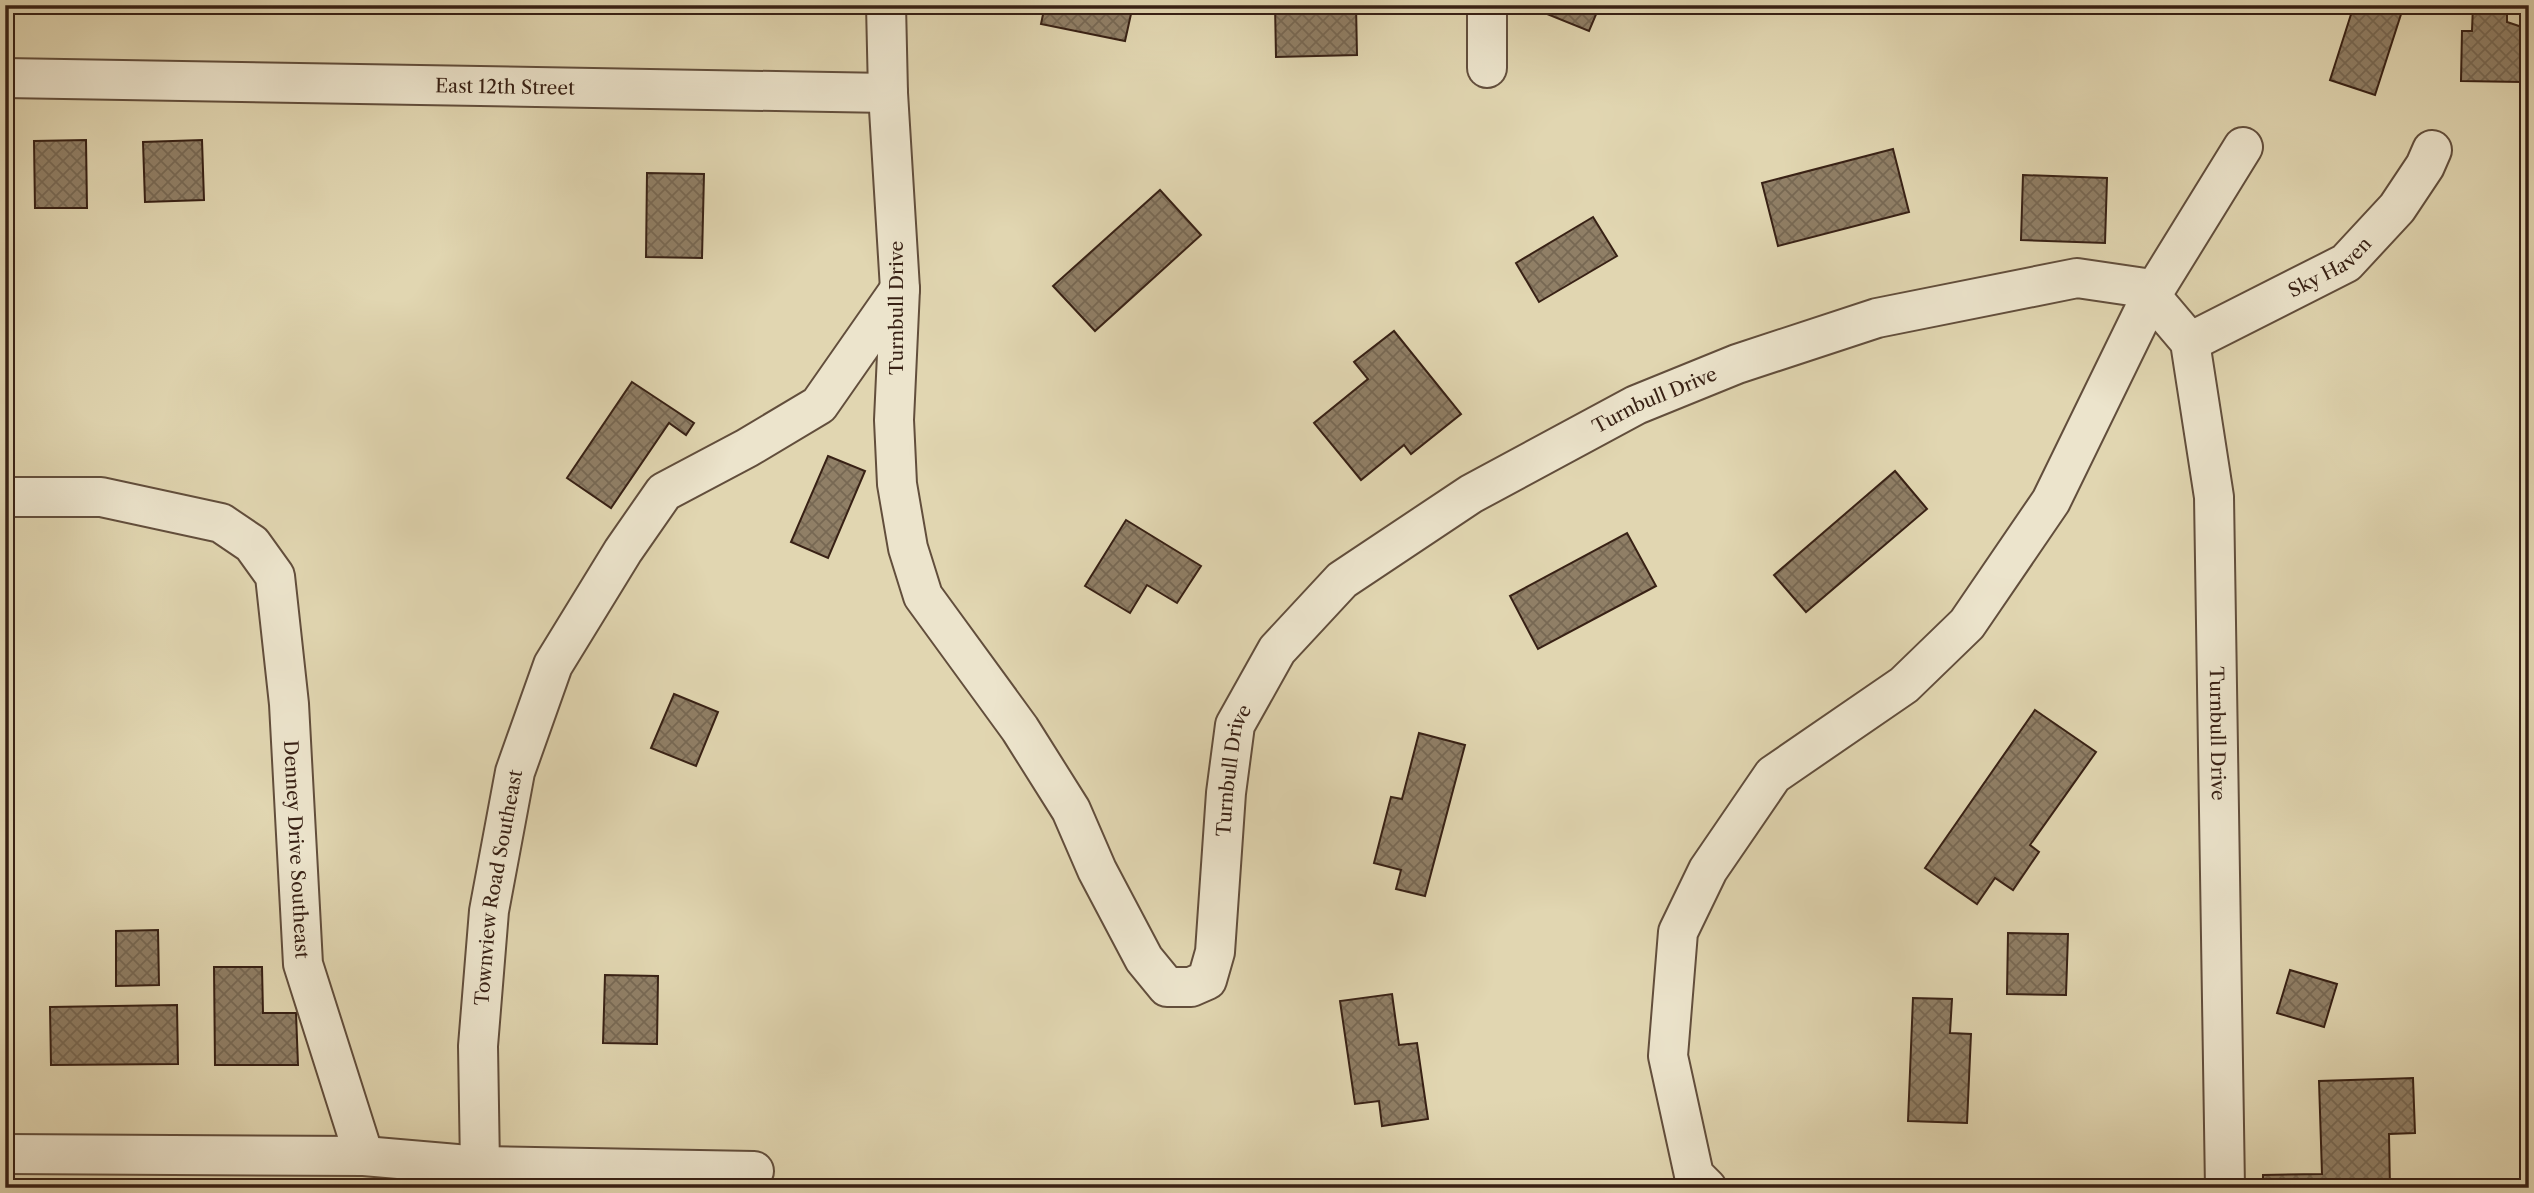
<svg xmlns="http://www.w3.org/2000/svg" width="2534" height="1193" viewBox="0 0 2534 1193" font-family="'Libre Caslon Text',serif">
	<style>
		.building { fill: url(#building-cross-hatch); stroke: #382115; stroke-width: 2 }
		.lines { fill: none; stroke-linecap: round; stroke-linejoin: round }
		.minor-casing { stroke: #624e3c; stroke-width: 42 }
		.minor { stroke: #ece4cc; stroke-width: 38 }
		.labels { text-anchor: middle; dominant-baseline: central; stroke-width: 6; stroke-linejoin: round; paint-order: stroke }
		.street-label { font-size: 19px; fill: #382115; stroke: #ece4cc }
	</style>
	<defs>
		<pattern id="building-cross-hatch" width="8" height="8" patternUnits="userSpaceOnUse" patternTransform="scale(1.75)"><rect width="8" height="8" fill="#907f66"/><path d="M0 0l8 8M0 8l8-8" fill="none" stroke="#776853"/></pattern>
	</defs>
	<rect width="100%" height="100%" fill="#e1d6b1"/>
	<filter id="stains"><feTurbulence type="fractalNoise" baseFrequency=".00286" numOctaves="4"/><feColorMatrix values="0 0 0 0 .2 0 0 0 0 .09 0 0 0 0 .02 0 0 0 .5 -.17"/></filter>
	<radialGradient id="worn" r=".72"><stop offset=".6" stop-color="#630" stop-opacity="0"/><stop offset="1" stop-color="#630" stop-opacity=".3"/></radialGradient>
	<g class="building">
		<path d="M 1045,5 L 1133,5 L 1125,41 L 1041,24 Z"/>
		<path d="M 1275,5 L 1356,5 L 1357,55 L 1276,57 Z"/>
		<path d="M 1545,5 L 1600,5 L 1589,31 L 1542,12 Z"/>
		<path d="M 2354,5 L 2404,5 L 2375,95 L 2330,80 Z"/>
		<path d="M 2473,5 L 2507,5 L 2507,22 L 2522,27 L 2521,82 L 2461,81 L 2462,31 L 2472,31 Z"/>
		<path d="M 86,140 L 87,208 L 35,208 L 34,141 Z"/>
		<path d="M 202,140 L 204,200 L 145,202 L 143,142 Z"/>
		<path d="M 1893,149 L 1909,212 L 1778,246 L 1762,183 Z"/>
		<path d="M 647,173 L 704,174 L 702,258 L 646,257 Z"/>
		<path d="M 2023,175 L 2107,178 L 2105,243 L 2021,240 Z"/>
		<path d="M 1160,190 L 1201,235 L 1095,331 L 1053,286 Z"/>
		<path d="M 1593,217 L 1617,256 L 1539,302 L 1516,263 Z"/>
		<path d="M 1394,331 L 1461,414 L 1411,454 L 1404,445 L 1361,480 L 1314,423 L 1368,379 L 1354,362 Z"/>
		<path d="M 632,382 L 694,423 L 686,435 L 669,423 L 611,508 L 567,478 Z"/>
		<path d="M 828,456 L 865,471 L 828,558 L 791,542 Z"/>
		<path d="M 1895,471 L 1927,509 L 1806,612 L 1774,575 Z"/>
		<path d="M 1126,520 L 1201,566 L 1177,603 L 1147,585 L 1130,613 L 1085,586 Z"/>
		<path d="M 1627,533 L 1656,586 L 1538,649 L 1510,596 Z"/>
		<path d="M 674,694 L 718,712 L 696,766 L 651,748 Z"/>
		<path d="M 2035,710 L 2096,752 L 2030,845 L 2039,852 L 2013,890 L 1995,878 L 1977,904 L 1925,868 Z"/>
		<path d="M 1419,733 L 1465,745 L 1425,896 L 1396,889 L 1401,870 L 1374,863 L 1391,797 L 1402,799 Z"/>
		<path d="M 158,930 L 159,985 L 116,986 L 116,931 Z"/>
		<path d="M 2008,933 L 2068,934 L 2066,995 L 2007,994 Z"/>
		<path d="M 214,967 L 262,967 L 263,1013 L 296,1013 L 298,1065 L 215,1065 Z"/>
		<path d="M 2290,970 L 2337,984 L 2324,1027 L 2277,1013 Z"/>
		<path d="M 605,975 L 658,976 L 657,1044 L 603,1043 Z"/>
		<path d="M 1392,994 L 1399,1045 L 1417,1043 L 1428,1119 L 1382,1126 L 1379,1101 L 1355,1104 L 1340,1001 Z"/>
		<path d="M 1913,998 L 1952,999 L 1950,1033 L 1971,1034 L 1967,1123 L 1908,1121 Z"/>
		<path d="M 177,1005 L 178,1064 L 51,1065 L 50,1007 Z"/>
		<path d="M 2413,1078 L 2415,1133 L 2389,1134 L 2390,1188 L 2263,1188 L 2263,1175 L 2322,1174 L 2319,1081 Z"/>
	</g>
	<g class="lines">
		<defs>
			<g id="minor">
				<path id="s1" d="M 886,5 L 888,93 L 900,289 L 894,420 L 897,484 L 908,548 L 923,596 L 1020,729 L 1071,810 L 1097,870 L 1144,959 L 1167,987 L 1191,987 L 1207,980 L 1215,952 L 1226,793 L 1235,725 L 1277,650 L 1342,580 L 1471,494 L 1636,405 L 1737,364 L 1877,318 L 2077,278 L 2145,288 L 2151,296 L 2243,147"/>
				<path d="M 1487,5 L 1487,68"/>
				<path id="s2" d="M 5,78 L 888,93"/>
				<path id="s3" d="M 2190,342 L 2346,263 L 2397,208 L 2425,166 L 2432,150"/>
				<path id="s4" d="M 5,497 L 101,497 L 221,523 L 252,544 L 275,576 L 289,704 L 303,964 L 364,1156"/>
				<path d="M 5,1154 L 364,1156 L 480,1166 L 754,1171"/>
				<path id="s5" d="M 480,1166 L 478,1046 L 489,911 L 515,772 L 553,665 L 623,551 L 664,492 L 747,448 L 819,405 L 900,289"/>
				<path id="s6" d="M 1707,1188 L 1694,1175 L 1668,1056 L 1678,932 L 1708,870 L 1773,775 L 1904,685 L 1967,624 L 2051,501 L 2151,296 L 2190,342 L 2214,497 L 2225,1188"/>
			</g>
		</defs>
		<use href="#minor" class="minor-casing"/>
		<use href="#minor" class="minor"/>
	</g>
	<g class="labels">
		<g class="street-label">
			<text stroke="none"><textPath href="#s2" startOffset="500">East 12th Street</textPath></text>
			<text stroke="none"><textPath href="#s3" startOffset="159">Sky Haven</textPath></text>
			<text transform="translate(896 308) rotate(-90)">Turnbull Drive</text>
			<text stroke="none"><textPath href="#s1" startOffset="1899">Turnbull Drive</textPath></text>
			<text stroke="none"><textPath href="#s6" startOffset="1526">Turnbull Drive</textPath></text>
			<text stroke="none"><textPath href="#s1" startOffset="1311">Turnbull Drive</textPath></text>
			<text stroke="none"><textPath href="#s4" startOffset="570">Denney Drive Southeast</textPath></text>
			<text stroke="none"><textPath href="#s5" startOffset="280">Townview Road Southeast</textPath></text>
		</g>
	</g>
	<rect width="2534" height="1193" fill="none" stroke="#e1d6b1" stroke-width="28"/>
	<rect x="7" y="7" width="2520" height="1179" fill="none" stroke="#382115" stroke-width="3.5"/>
	<rect x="14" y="14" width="2506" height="1165" fill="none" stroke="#382115" stroke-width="2"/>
	<rect width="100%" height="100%" filter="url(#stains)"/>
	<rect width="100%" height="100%" fill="url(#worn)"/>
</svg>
